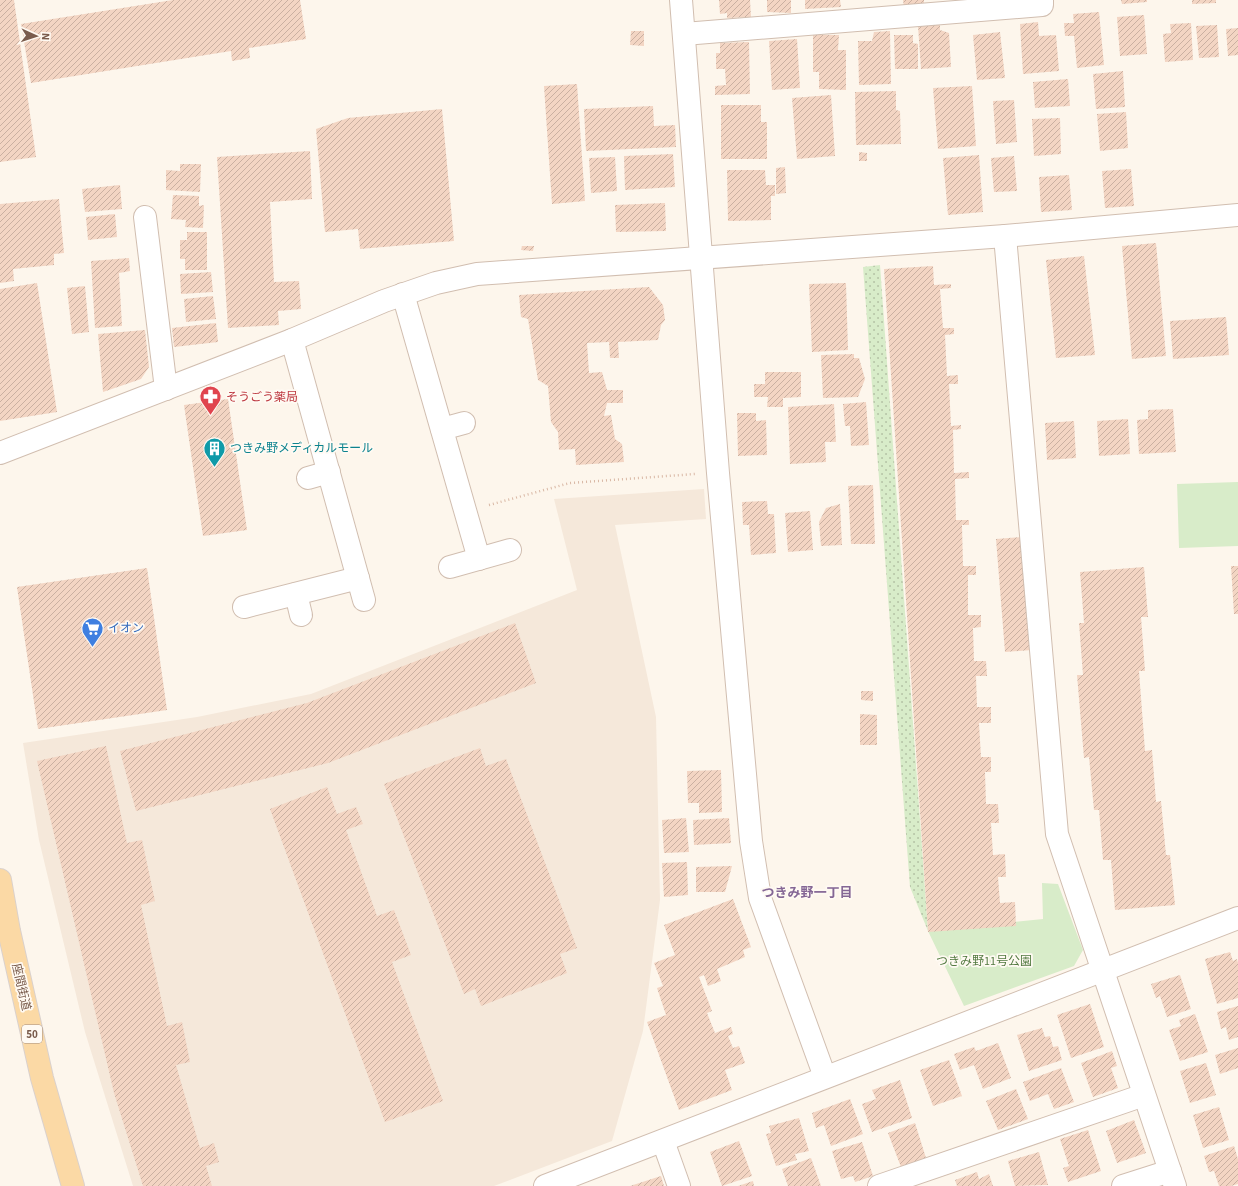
<svg xmlns="http://www.w3.org/2000/svg" width="1238" height="1186" viewBox="0 0 1238 1186" font-family="'Source Sans 3','Noto Sans JP',sans-serif">
	<style>
		.residential { fill: #f5e8da }
		.grass { fill: url(#grass-dots) }
		.park { fill: #d8ecc9 }
		.building { fill: url(#building-hatch) }
		.lines { fill: none; stroke-linecap: round; stroke-linejoin: round }
		.minor-casing { stroke: #d1beb0; stroke-width: 24 }
		.major-casing { stroke: #dad1cd; stroke-width: 24 }
		.path { stroke: #d9b8a5; stroke-width: 2.5; stroke-dasharray: 1 3; stroke-linecap: butt }
		.minor { stroke: #fff; stroke-width: 22 }
		.major { stroke: #fbd9a5; stroke-width: 22 }
		.labels { text-anchor: middle; dominant-baseline: central; stroke-width: 3.5; stroke-linejoin: round; paint-order: stroke }
		.shield { fill: #fffaf3; stroke: #a28b7f; stroke-width: 1 }
		.shield-label { font-size: 11px; font-weight: bold; fill: #7a5c4d }
		.health-label { font-size: 12px; fill: #be3a42; stroke: #fffaf3; text-anchor: start }
		.culture-label { font-size: 12px; fill: #0d838f; stroke: #fffaf3; text-anchor: start }
		.shop-label { font-size: 12px; fill: #366cbe; stroke: #fffaf3; text-anchor: start }
		.park-label { font-size: 12px; fill: #537a41; stroke: #fffaf3 }
		.street-label { font-size: 12px; fill: #7a5c4d; stroke: #fffaf3 }
		.neighbourhood-label { font-size: 13px; font-weight: bold; fill: #846695; stroke: #fffaf3 }
	</style>
	<defs>
		<pattern id="grass-dots" width="8" height="8" patternUnits="userSpaceOnUse"><rect width="8" height="8" fill="#d8ecc9"/><path d="M2 2h.1M6 6h.1" fill="none" stroke="#b4c2a5" stroke-width="1.8" stroke-linecap="round"/></pattern>
		<pattern id="building-hatch" width="6" height="6" patternUnits="userSpaceOnUse"><rect width="6" height="6" fill="#f3d5c3"/><path d="M-1 1l2-2M0 6l6-6M5 7l2-2" fill="none" stroke="#cab0a1"/></pattern>
	</defs>
	<rect width="100%" height="100%" fill="#fdf6ec"/>
	<path class="residential" d="M 704,489 L 706,519 L 615,525 L 656,717 L 660,900 L 643,1031 L 612,1141 L 494,1186 L 133,1186 L 85,1032 L 39,840 L 23,743 L 197,717 L 311,694 L 577,590 L 554,499 Z"/>
	<path class="grass" d="M 880,265 L 928,931 L 910,887 L 863,267 Z"/>
	<g class="park">
		<path d="M 1238,482 L 1238,546 L 1179,548 L 1177,484 Z"/>
		<path d="M 1042,883 L 1058,884 L 1083,950 L 1074,966 L 964,1006 L 928,931 L 1043,919 Z"/>
	</g>
	<g class="building">
		<path d="M 0,0 L 14,0 L 36,157 L 0,162 Z"/>
		<path d="M 173,0 L 300,0 L 306,39 L 249,48 L 250,58 L 232,61 L 231,51 L 31,83 L 21,24 Z"/>
		<path d="M 719,0 L 750,0 L 751,17 L 727,18 L 727,13 L 720,14 Z"/>
		<path d="M 767,0 L 791,0 L 791,13 L 767,12 Z"/>
		<path d="M 805,0 L 840,0 L 841,7 L 805,9 Z"/>
		<path d="M 903,0 L 924,0 L 924,6 L 904,7 Z"/>
		<path d="M 1121,0 L 1147,0 L 1147,2 L 1122,4 Z"/>
		<path d="M 1192,0 L 1216,0 L 1216,3 L 1192,4 Z"/>
		<path d="M 1099,12 L 1104,65 L 1077,68 L 1074,36 L 1065,36 L 1064,23 L 1074,23 L 1073,14 Z"/>
		<path d="M 1144,15 L 1147,54 L 1120,56 L 1117,17 Z"/>
		<path d="M 1038,22 L 1039,36 L 1056,35 L 1059,71 L 1023,74 L 1020,24 Z"/>
		<path d="M 1191,23 L 1193,60 L 1165,62 L 1163,34 L 1171,33 L 1170,24 Z"/>
		<path d="M 940,24 L 940,30 L 949,33 L 951,67 L 921,69 L 918,26 Z"/>
		<path d="M 1217,25 L 1219,57 L 1199,58 L 1196,26 Z"/>
		<path d="M 1238,28 L 1238,55 L 1228,56 L 1226,29 Z"/>
		<path d="M 631,31 L 644,31 L 644,46 L 630,45 Z"/>
		<path d="M 890,31 L 891,84 L 859,85 L 858,41 L 872,41 L 874,32 Z"/>
		<path d="M 1000,32 L 1005,78 L 977,80 L 973,35 Z"/>
		<path d="M 813,35 L 839,35 L 838,50 L 846,50 L 846,90 L 819,89 L 819,72 L 813,72 Z"/>
		<path d="M 894,35 L 913,35 L 913,43 L 918,44 L 918,69 L 895,69 Z"/>
		<path d="M 797,39 L 800,88 L 772,90 L 769,41 Z"/>
		<path d="M 749,42 L 750,94 L 715,95 L 715,86 L 726,85 L 725,69 L 716,69 L 716,53 L 720,53 L 720,43 Z"/>
		<path d="M 1123,71 L 1125,107 L 1096,109 L 1093,74 Z"/>
		<path d="M 1068,79 L 1070,106 L 1035,108 L 1033,82 Z"/>
		<path d="M 577,84 L 585,201 L 552,204 L 544,86 Z"/>
		<path d="M 972,86 L 976,146 L 938,149 L 933,88 Z"/>
		<path d="M 896,91 L 896,110 L 900,111 L 901,144 L 856,145 L 855,92 Z"/>
		<path d="M 831,95 L 835,156 L 797,159 L 792,98 Z"/>
		<path d="M 1014,100 L 1017,142 L 996,144 L 993,101 Z"/>
		<path d="M 721,105 L 761,105 L 761,122 L 767,122 L 767,159 L 721,159 Z"/>
		<path d="M 653,106 L 654,126 L 675,125 L 676,147 L 586,151 L 584,109 Z"/>
		<path d="M 442,109 L 454,241 L 360,249 L 358,229 L 325,232 L 316,129 L 348,118 Z"/>
		<path d="M 1126,112 L 1128,148 L 1100,151 L 1097,114 Z"/>
		<path d="M 1060,118 L 1061,154 L 1034,156 L 1032,119 Z"/>
		<path d="M 310,151 L 312,199 L 270,202 L 274,282 L 299,281 L 301,309 L 278,311 L 279,325 L 228,328 L 217,157 Z"/>
		<path d="M 859,152 L 867,153 L 867,161 L 859,161 Z"/>
		<path d="M 673,154 L 675,187 L 625,190 L 624,156 Z"/>
		<path d="M 979,155 L 983,212 L 948,215 L 943,158 Z"/>
		<path d="M 1014,156 L 1017,191 L 994,192 L 991,158 Z"/>
		<path d="M 615,157 L 617,191 L 591,193 L 589,158 Z"/>
		<path d="M 180,164 L 201,164 L 200,192 L 166,190 L 166,170 L 180,171 Z"/>
		<path d="M 785,167 L 786,193 L 776,194 L 776,168 Z"/>
		<path d="M 1131,169 L 1134,206 L 1105,208 L 1102,171 Z"/>
		<path d="M 727,170 L 765,170 L 766,185 L 775,185 L 775,196 L 771,196 L 771,220 L 728,221 Z"/>
		<path d="M 1069,175 L 1072,210 L 1041,212 L 1039,177 Z"/>
		<path d="M 120,185 L 122,209 L 85,212 L 82,189 Z"/>
		<path d="M 173,195 L 199,196 L 199,206 L 204,205 L 203,228 L 185,227 L 186,220 L 171,219 Z"/>
		<path d="M 59,199 L 64,253 L 54,254 L 54,265 L 13,269 L 14,281 L 0,283 L 0,204 Z"/>
		<path d="M 665,203 L 666,231 L 616,232 L 615,205 Z"/>
		<path d="M 115,214 L 117,237 L 88,240 L 86,217 Z"/>
		<path d="M 187,232 L 207,232 L 207,270 L 185,270 L 185,259 L 180,259 L 180,240 L 187,240 Z"/>
		<path d="M 1156,243 L 1166,356 L 1132,359 L 1122,246 Z"/>
		<path d="M 522,246 L 534,246 L 533,251 L 521,250 Z"/>
		<path d="M 1084,256 L 1095,355 L 1056,358 L 1046,260 Z"/>
		<path d="M 129,258 L 130,271 L 119,273 L 122,326 L 95,328 L 91,261 Z"/>
		<path d="M 933,266 L 934,285 L 951,284 L 951,288 L 940,289 L 943,328 L 954,328 L 954,334 L 945,335 L 947,376 L 958,375 L 958,384 L 949,384 L 951,426 L 961,425 L 961,429 L 953,430 L 954,473 L 969,472 L 969,478 L 955,479 L 956,520 L 969,520 L 969,525 L 962,525 L 963,566 L 976,566 L 976,575 L 968,575 L 968,615 L 981,615 L 981,627 L 973,628 L 974,661 L 986,661 L 987,676 L 976,676 L 977,707 L 991,707 L 991,723 L 979,723 L 981,757 L 991,757 L 991,772 L 985,772 L 986,804 L 998,804 L 999,823 L 991,823 L 993,855 L 1005,854 L 1006,877 L 998,877 L 1000,903 L 1015,902 L 1016,926 L 928,932 L 884,269 Z"/>
		<path d="M 211,272 L 213,292 L 181,294 L 180,274 Z"/>
		<path d="M 37,283 L 57,412 L 0,421 L 0,289 Z"/>
		<path d="M 846,283 L 848,350 L 812,352 L 809,284 Z"/>
		<path d="M 85,286 L 89,332 L 72,334 L 67,288 Z"/>
		<path d="M 649,287 L 663,305 L 665,320 L 661,325 L 658,340 L 618,342 L 619,358 L 610,358 L 609,342 L 587,343 L 589,373 L 602,372 L 607,390 L 623,390 L 623,403 L 607,403 L 604,416 L 611,415 L 615,439 L 622,444 L 624,462 L 576,465 L 575,449 L 559,450 L 558,432 L 551,422 L 548,386 L 538,380 L 528,319 L 521,317 L 519,295 Z"/>
		<path d="M 213,296 L 216,319 L 186,322 L 184,299 Z"/>
		<path d="M 1226,317 L 1229,355 L 1173,359 L 1170,321 Z"/>
		<path d="M 216,323 L 218,342 L 174,347 L 172,328 Z"/>
		<path d="M 145,330 L 149,367 L 141,379 L 103,392 L 98,334 Z"/>
		<path d="M 854,354 L 854,358 L 859,358 L 865,379 L 858,397 L 823,398 L 821,355 Z"/>
		<path d="M 765,372 L 801,372 L 801,397 L 783,398 L 783,407 L 767,407 L 768,397 L 754,397 L 754,384 L 765,384 Z"/>
		<path d="M 228,399 L 247,530 L 203,536 L 184,405 Z"/>
		<path d="M 866,402 L 869,445 L 851,446 L 850,426 L 845,426 L 843,404 Z"/>
		<path d="M 834,404 L 836,442 L 825,442 L 826,462 L 790,464 L 788,407 Z"/>
		<path d="M 1173,409 L 1176,452 L 1139,454 L 1137,420 L 1148,419 L 1148,410 Z"/>
		<path d="M 737,413 L 756,413 L 756,421 L 766,420 L 767,455 L 738,456 Z"/>
		<path d="M 1128,419 L 1130,454 L 1099,456 L 1097,421 Z"/>
		<path d="M 1074,421 L 1076,458 L 1047,460 L 1045,423 Z"/>
		<path d="M 873,485 L 875,544 L 851,544 L 848,486 Z"/>
		<path d="M 767,501 L 768,514 L 774,514 L 776,553 L 751,555 L 749,525 L 743,525 L 742,502 Z"/>
		<path d="M 840,504 L 842,545 L 821,546 L 819,522 L 826,508 Z"/>
		<path d="M 810,511 L 813,550 L 788,552 L 785,513 Z"/>
		<path d="M 1023,537 L 1032,650 L 1005,652 L 996,539 Z"/>
		<path d="M 1231,566 L 1238,566 L 1238,614 L 1234,614 Z"/>
		<path d="M 1144,567 L 1148,617 L 1141,617 L 1145,671 L 1139,671 L 1145,751 L 1152,750 L 1156,802 L 1161,801 L 1166,855 L 1170,855 L 1175,905 L 1115,910 L 1111,860 L 1103,860 L 1099,810 L 1094,810 L 1089,757 L 1084,758 L 1077,675 L 1083,675 L 1079,623 L 1084,623 L 1080,572 Z"/>
		<path d="M 147,568 L 167,710 L 38,729 L 17,587 Z"/>
		<path d="M 515,623 L 536,683 L 328,763 L 136,811 L 120,751 L 307,703 Z"/>
		<path d="M 861,691 L 873,691 L 873,701 L 861,700 Z"/>
		<path d="M 860,714 L 877,715 L 877,745 L 860,745 Z"/>
		<path d="M 106,746 L 127,843 L 142,840 L 155,901 L 141,905 L 167,1026 L 182,1022 L 190,1062 L 176,1065 L 200,1148 L 214,1143 L 219,1162 L 206,1166 L 212,1186 L 143,1186 L 114,1093 L 37,761 Z"/>
		<path d="M 480,748 L 486,766 L 506,759 L 577,948 L 560,954 L 567,973 L 481,1006 L 475,989 L 464,994 L 384,784 Z"/>
		<path d="M 721,770 L 722,812 L 699,813 L 699,803 L 688,803 L 687,771 Z"/>
		<path d="M 327,787 L 337,814 L 356,807 L 363,824 L 346,830 L 377,916 L 394,910 L 411,955 L 392,962 L 443,1101 L 385,1122 L 270,809 Z"/>
		<path d="M 686,818 L 689,852 L 664,853 L 662,820 Z"/>
		<path d="M 729,818 L 731,843 L 694,845 L 693,820 Z"/>
		<path d="M 687,862 L 688,895 L 664,897 L 662,863 Z"/>
		<path d="M 732,866 L 725,892 L 696,892 L 696,867 Z"/>
		<path d="M 733,899 L 751,947 L 743,950 L 745,957 L 717,969 L 721,981 L 708,986 L 704,975 L 699,977 L 712,1011 L 707,1013 L 715,1033 L 731,1027 L 733,1034 L 728,1036 L 733,1048 L 739,1046 L 745,1063 L 725,1070 L 732,1090 L 679,1110 L 647,1022 L 666,1015 L 657,988 L 663,986 L 654,963 L 675,955 L 664,925 Z"/>
		<path d="M 1230,952 L 1233,961 L 1237,959 L 1238,963 L 1238,998 L 1217,1004 L 1205,959 Z"/>
		<path d="M 1180,975 L 1191,1009 L 1167,1017 L 1160,996 L 1156,998 L 1151,984 Z"/>
		<path d="M 1090,1004 L 1104,1047 L 1071,1058 L 1057,1015 Z"/>
		<path d="M 1238,1006 L 1238,1037 L 1229,1040 L 1226,1027 L 1221,1029 L 1217,1012 Z"/>
		<path d="M 1195,1014 L 1208,1052 L 1180,1061 L 1169,1030 L 1181,1026 L 1179,1020 Z"/>
		<path d="M 1042,1028 L 1045,1037 L 1050,1036 L 1053,1047 L 1058,1046 L 1062,1060 L 1029,1071 L 1017,1035 Z"/>
		<path d="M 998,1043 L 1011,1078 L 983,1089 L 974,1065 L 960,1070 L 954,1054 L 974,1047 L 976,1051 Z"/>
		<path d="M 1238,1048 L 1238,1068 L 1220,1074 L 1215,1055 Z"/>
		<path d="M 1112,1051 L 1117,1066 L 1111,1068 L 1118,1088 L 1093,1097 L 1081,1063 Z"/>
		<path d="M 949,1060 L 962,1096 L 933,1106 L 920,1070 Z"/>
		<path d="M 1206,1063 L 1216,1095 L 1190,1103 L 1180,1071 Z"/>
		<path d="M 1061,1068 L 1074,1102 L 1054,1109 L 1048,1094 L 1030,1101 L 1023,1082 Z"/>
		<path d="M 900,1080 L 912,1118 L 872,1132 L 862,1104 L 876,1099 L 872,1090 Z"/>
		<path d="M 1016,1089 L 1028,1119 L 998,1130 L 986,1101 Z"/>
		<path d="M 850,1099 L 863,1134 L 831,1146 L 824,1125 L 816,1128 L 812,1113 Z"/>
		<path d="M 1219,1107 L 1229,1140 L 1203,1148 L 1193,1115 Z"/>
		<path d="M 799,1118 L 809,1151 L 795,1154 L 797,1160 L 776,1166 L 766,1134 L 771,1133 L 769,1126 Z"/>
		<path d="M 1134,1120 L 1146,1153 L 1117,1163 L 1106,1131 Z"/>
		<path d="M 915,1123 L 926,1158 L 901,1167 L 888,1133 Z"/>
		<path d="M 1088,1130 L 1101,1171 L 1068,1182 L 1063,1168 L 1069,1166 L 1060,1139 Z"/>
		<path d="M 739,1141 L 752,1176 L 722,1186 L 710,1152 Z"/>
		<path d="M 862,1142 L 873,1176 L 855,1182 L 853,1176 L 841,1179 L 832,1151 Z"/>
		<path d="M 1234,1146 L 1238,1159 L 1238,1184 L 1231,1186 L 1219,1186 L 1214,1171 L 1209,1172 L 1204,1156 Z"/>
		<path d="M 1039,1152 L 1048,1185 L 1015,1186 L 1008,1161 Z"/>
		<path d="M 811,1158 L 821,1186 L 788,1186 L 782,1169 Z"/>
		<path d="M 977,1172 L 979,1179 L 989,1174 L 993,1186 L 957,1186 L 955,1180 Z"/>
		<path d="M 661,1176 L 664,1186 L 630,1186 Z"/>
		<path d="M 753,1181 L 754,1186 L 738,1186 Z"/>
	</g>
	<g class="lines">
		<defs>
			<g id="minor">
				<path d="M 681,0 L 718,473 L 751,841 L 760,898 L 825,1077"/>
				<path d="M 684,34 L 1042,5 L 1042,0"/>
				<path d="M 145,217 L 166,389"/>
				<path d="M 1005,236 L 1057,834 L 1175,1186"/>
				<path d="M 403,294 L 479,559"/>
				<path d="M 292,340 L 364,600"/>
				<path d="M 442,429 L 464,423"/>
				<path d="M 0,453 L 292,340 L 384,301 L 436,283 L 477,274 L 1005,236 L 1238,215"/>
				<path d="M 308,478 L 329,472"/>
				<path d="M 450,567 L 510,550"/>
				<path d="M 296,594 L 301,615"/>
				<path d="M 244,607 L 358,578"/>
				<path d="M 663,1141 L 679,1186"/>
				<path d="M 545,1186 L 1238,918"/>
				<path d="M 879,1186 L 1144,1095"/>
				<path d="M 1123,1186 L 1170,1171"/>
			</g>
			<path id="major" d="M 0,880 L 9,931 L 42,1078 L 73,1186"/>
		</defs>
		<use href="#minor" class="minor-casing"/>
		<use href="#major" class="major-casing"/>
		<path class="path" d="M 489,505 L 570,483 L 695,474"/>
		<use href="#minor" class="minor"/>
		<use href="#major" class="major"/>
	</g>
	<defs>
		<symbol id="pharmacy-pin" viewBox="-11 -11 22 30"><path d="M0 17L-7.5 6A9.5 9.5 0 1 1 7.5 6Z" fill="#e0444e" stroke="#fffaf3"/><path d="M-2-6h4v4h4v4h-4v4h-4v-4h-4v-4h4Z" fill="#fff"/></symbol>
		<symbol id="building-pin" viewBox="-11 -11 22 30"><path d="M0 17L-7.5 6A9.5 9.5 0 1 1 7.5 6Z" fill="#0f9aa8" stroke="#fffaf3"/><path d="M-4-6H4V6H1V3H-1V6H-4ZM-2.5-4.3h1.7v1.8h-1.7ZM.8-4.3h1.7v1.8H.8ZM-2.5-1h1.7V.8h-1.7ZM.8-1h1.7V.8H.8Z" fill="#fff"/></symbol>
		<symbol id="supermarket-pin" viewBox="-11 -11 22 30"><path d="M0 17L-7.5 6A9.5 9.5 0 1 1 7.5 6Z" fill="#3f7fe0" stroke="#fffaf3"/><path d="M-6-5.5h2.5l.6 2H6L4.5 2H-2.5L-4.4-4H-6ZM-1.5 3.2a1.3 1.3 0 1 0 .1 0ZM3 3.2a1.3 1.3 0 1 0 .1 0Z" fill="#fff"/></symbol>
	</defs>
	<g fill-rule="evenodd">
		<use href="#pharmacy-pin" x="198" y="384" width="25" height="34"/>
		<use href="#building-pin" x="202" y="436" width="25" height="34"/>
		<use href="#supermarket-pin" x="80" y="616" width="25" height="34"/>
	</g>
	<g class="labels">
		<rect class="shield" x="22" y="1025" width="20" height="18" rx="3"/>
		<g class="shield-label">
			<text x="32" y="1034">50</text>
		</g>
		<g class="health-label">
			<text x="226" y="397">そうごう薬局</text>
		</g>
		<g class="culture-label">
			<text x="230" y="448">つきみ野メディカルモール</text>
		</g>
		<g class="shop-label">
			<text x="108" y="628">イオン</text>
		</g>
		<g class="park-label">
			<text x="984" y="961">つきみ野11号公園</text>
		</g>
		<g class="street-label">
			<text transform="translate(21 987) rotate(77)">座間街道</text>
		</g>
		<g class="neighbourhood-label">
			<text x="807" y="893">つきみ野一丁目</text>
		</g>
	</g>
	<g transform="translate(36 36) rotate(93)" stroke="#fffaf3" stroke-width="3" paint-order="stroke">
	<path d="M0-3L7 15L0 10L-7 15Z" fill="#7a5c4d"/>
	<text y="-6" font-size="11" font-weight="bold" text-anchor="middle" fill="#7a5c4d">N</text>
	</g>
</svg>
